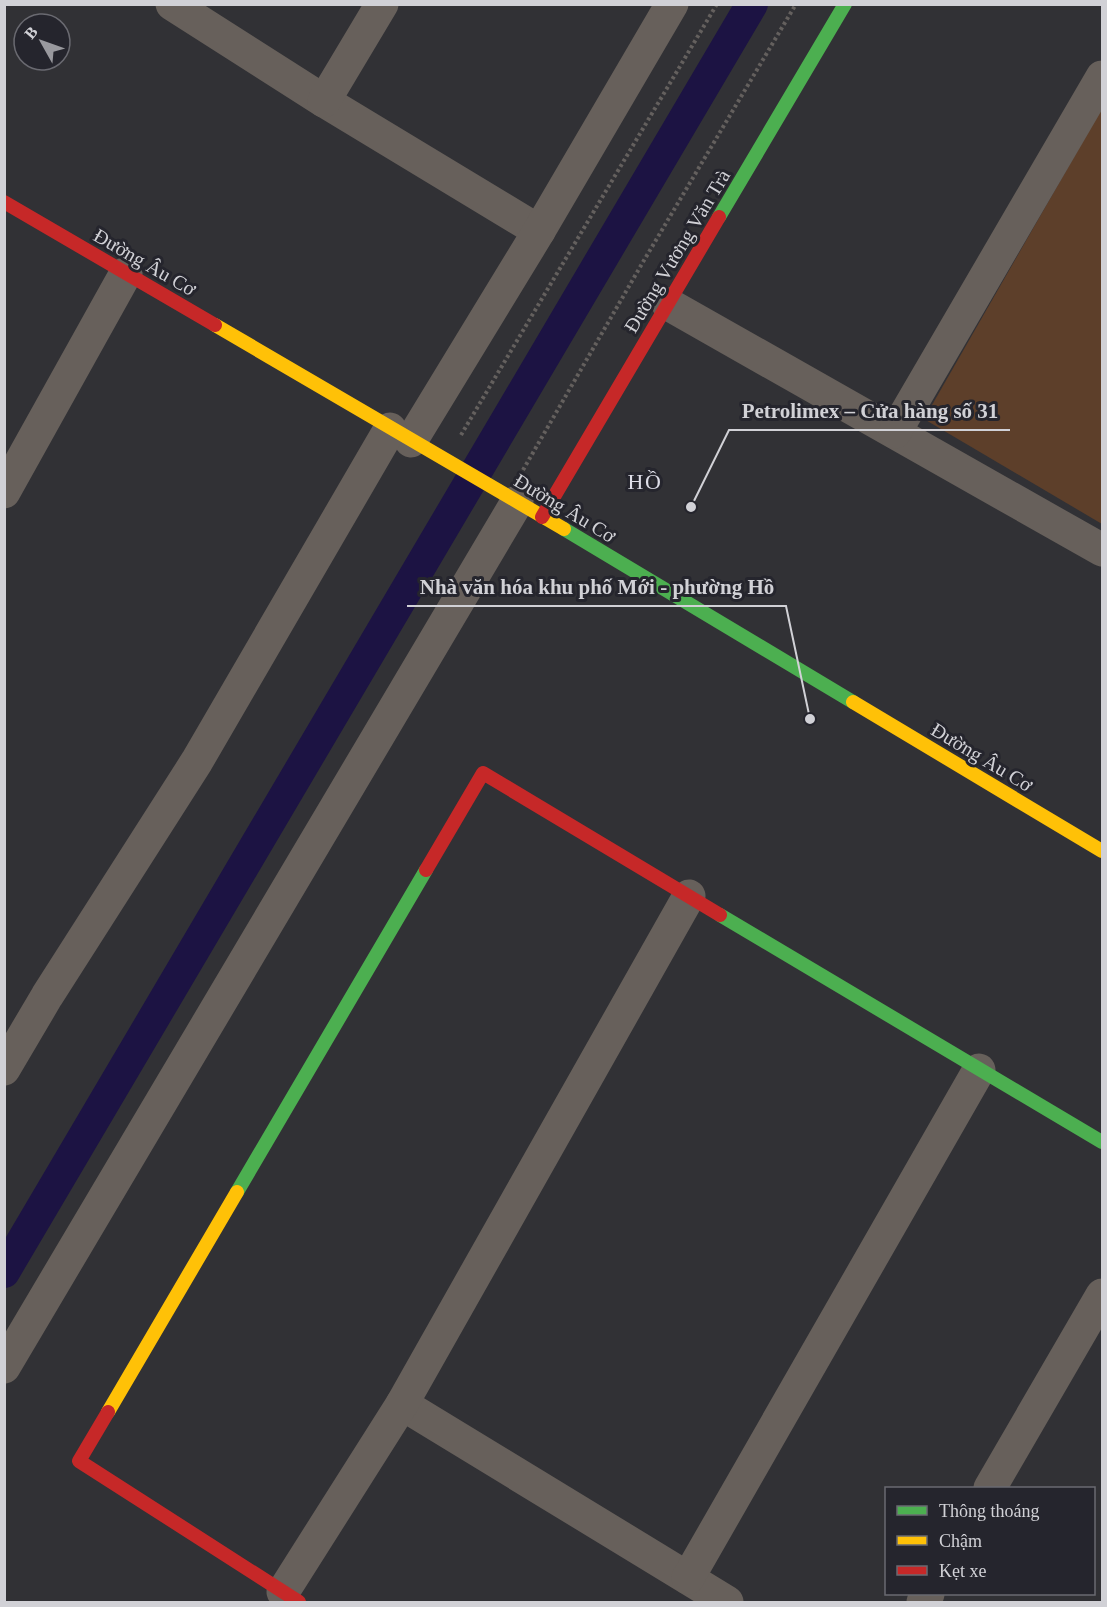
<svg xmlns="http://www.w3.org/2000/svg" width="1107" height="1607" viewBox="0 0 1107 1607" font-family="'Times New Roman',serif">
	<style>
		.green { fill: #5d3f2a }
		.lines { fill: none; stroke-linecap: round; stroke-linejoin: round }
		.canal { stroke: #1c1343; stroke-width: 32 }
		.path { stroke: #64605e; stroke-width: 4; stroke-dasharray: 3 3; stroke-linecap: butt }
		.street { stroke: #67605b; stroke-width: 33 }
		.fast { stroke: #4caf50; stroke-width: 14 }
		.slow { stroke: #ffc107; stroke-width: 14 }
		.jam { stroke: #c62828; stroke-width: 14 }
		.labels { text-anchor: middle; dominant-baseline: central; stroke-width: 6; stroke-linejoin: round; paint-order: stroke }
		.street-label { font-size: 20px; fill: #d1d1d6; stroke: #25252d }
		.quarter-label { font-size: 22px; letter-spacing: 1.5px; fill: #dedee8; stroke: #25252d }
		.leader { fill: none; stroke: #d1d1d6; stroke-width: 2 }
		.callout-dot { fill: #d1d1d6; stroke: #25252d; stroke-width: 2 }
		.callout-label { font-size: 21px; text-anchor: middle; font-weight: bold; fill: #d1d1d6; stroke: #25252d; stroke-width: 6; stroke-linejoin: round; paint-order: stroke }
	</style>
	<rect width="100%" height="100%" fill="#313135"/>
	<path class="green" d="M 1102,108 L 1102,524 L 924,419 Z"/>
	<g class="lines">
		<path class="canal" d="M 4,1272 L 752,4"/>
		<g class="path">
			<path d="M 461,435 L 717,4"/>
			<path d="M 523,470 L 643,262 L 796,4"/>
		</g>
		<g class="street">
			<path d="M 172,4 L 324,101 L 539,231"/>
			<path d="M 324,101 L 382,4"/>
			<path d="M 668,304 L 1102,550"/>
			<path d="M 895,432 L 1102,77"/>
			<path d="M 411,441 L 539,231 L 672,4"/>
			<path d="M 4,492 L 126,273"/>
			<path d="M 4,1069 L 47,996 L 197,761 L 390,429"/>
			<path d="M 4,1367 L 517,502"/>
			<path d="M 402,1404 L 727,1602"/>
			<path d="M 990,1488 L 1102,1295"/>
			<path d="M 688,1578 L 979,1070"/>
			<path d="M 283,1592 L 402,1404 L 689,896"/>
			<path d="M 923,1602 L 928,1594"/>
		</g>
		<g class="fast">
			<path d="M 719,217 L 845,4"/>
			<path d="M 564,529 L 853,702"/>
			<path d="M 720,915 L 1102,1142"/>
			<path d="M 237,1192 L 426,870"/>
		</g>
		<g class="slow">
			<path d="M 215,325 L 564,529"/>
			<path d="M 853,702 L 1102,851"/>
			<path d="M 108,1412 L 237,1192"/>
		</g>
		<g class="jam">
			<path d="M 4,202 L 215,325"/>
			<path d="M 542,517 L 719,217"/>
			<path d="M 426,870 L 483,773 L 720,915"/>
			<path d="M 108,1412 L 79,1461 L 299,1602"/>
		</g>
	</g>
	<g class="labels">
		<g class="street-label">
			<text transform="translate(677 251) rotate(-59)">Đường Vương Văn Trà</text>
			<text transform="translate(145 262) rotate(30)">Đường Âu Cơ</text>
			<text transform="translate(565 508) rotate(31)">Đường Âu Cơ</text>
			<text transform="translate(982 757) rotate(31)">Đường Âu Cơ</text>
		</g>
		<g class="quarter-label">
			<text x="645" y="481">HỒ</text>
		</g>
	</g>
	<path class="leader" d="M691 507L729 430H1010M810 719L786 606H407"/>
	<g class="callout-dot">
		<circle cx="691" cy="507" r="6"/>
		<circle cx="810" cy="719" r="6"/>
	</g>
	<g class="callout-label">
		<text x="870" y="418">Petrolimex – Cửa hàng số 31</text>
		<text x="597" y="594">Nhà văn hóa khu phố Mới - phường Hồ</text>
	</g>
	<rect width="1107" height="1607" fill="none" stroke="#d1d1d6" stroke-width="12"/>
	<rect x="885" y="1487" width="210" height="108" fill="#25252d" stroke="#6a6a71" stroke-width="1.5"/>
	<rect x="897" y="1506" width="30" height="9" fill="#4caf50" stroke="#6a6a71" stroke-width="1.5"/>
	<text x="939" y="1517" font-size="18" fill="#d1d1d6">Thông thoáng</text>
	<rect x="897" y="1536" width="30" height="9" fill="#ffc107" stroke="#6a6a71" stroke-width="1.5"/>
	<text x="939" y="1547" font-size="18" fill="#d1d1d6">Chậm</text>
	<rect x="897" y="1566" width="30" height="9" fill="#c62828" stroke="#6a6a71" stroke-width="1.5"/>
	<text x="939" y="1577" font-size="18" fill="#d1d1d6">Kẹt xe</text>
	<g transform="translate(42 42) rotate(310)"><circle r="28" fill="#25252d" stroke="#6a6a71" stroke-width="1.5"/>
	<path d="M0-4.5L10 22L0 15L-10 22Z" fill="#99999e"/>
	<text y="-9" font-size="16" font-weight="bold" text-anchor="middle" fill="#d1d1d6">B</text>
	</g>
</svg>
